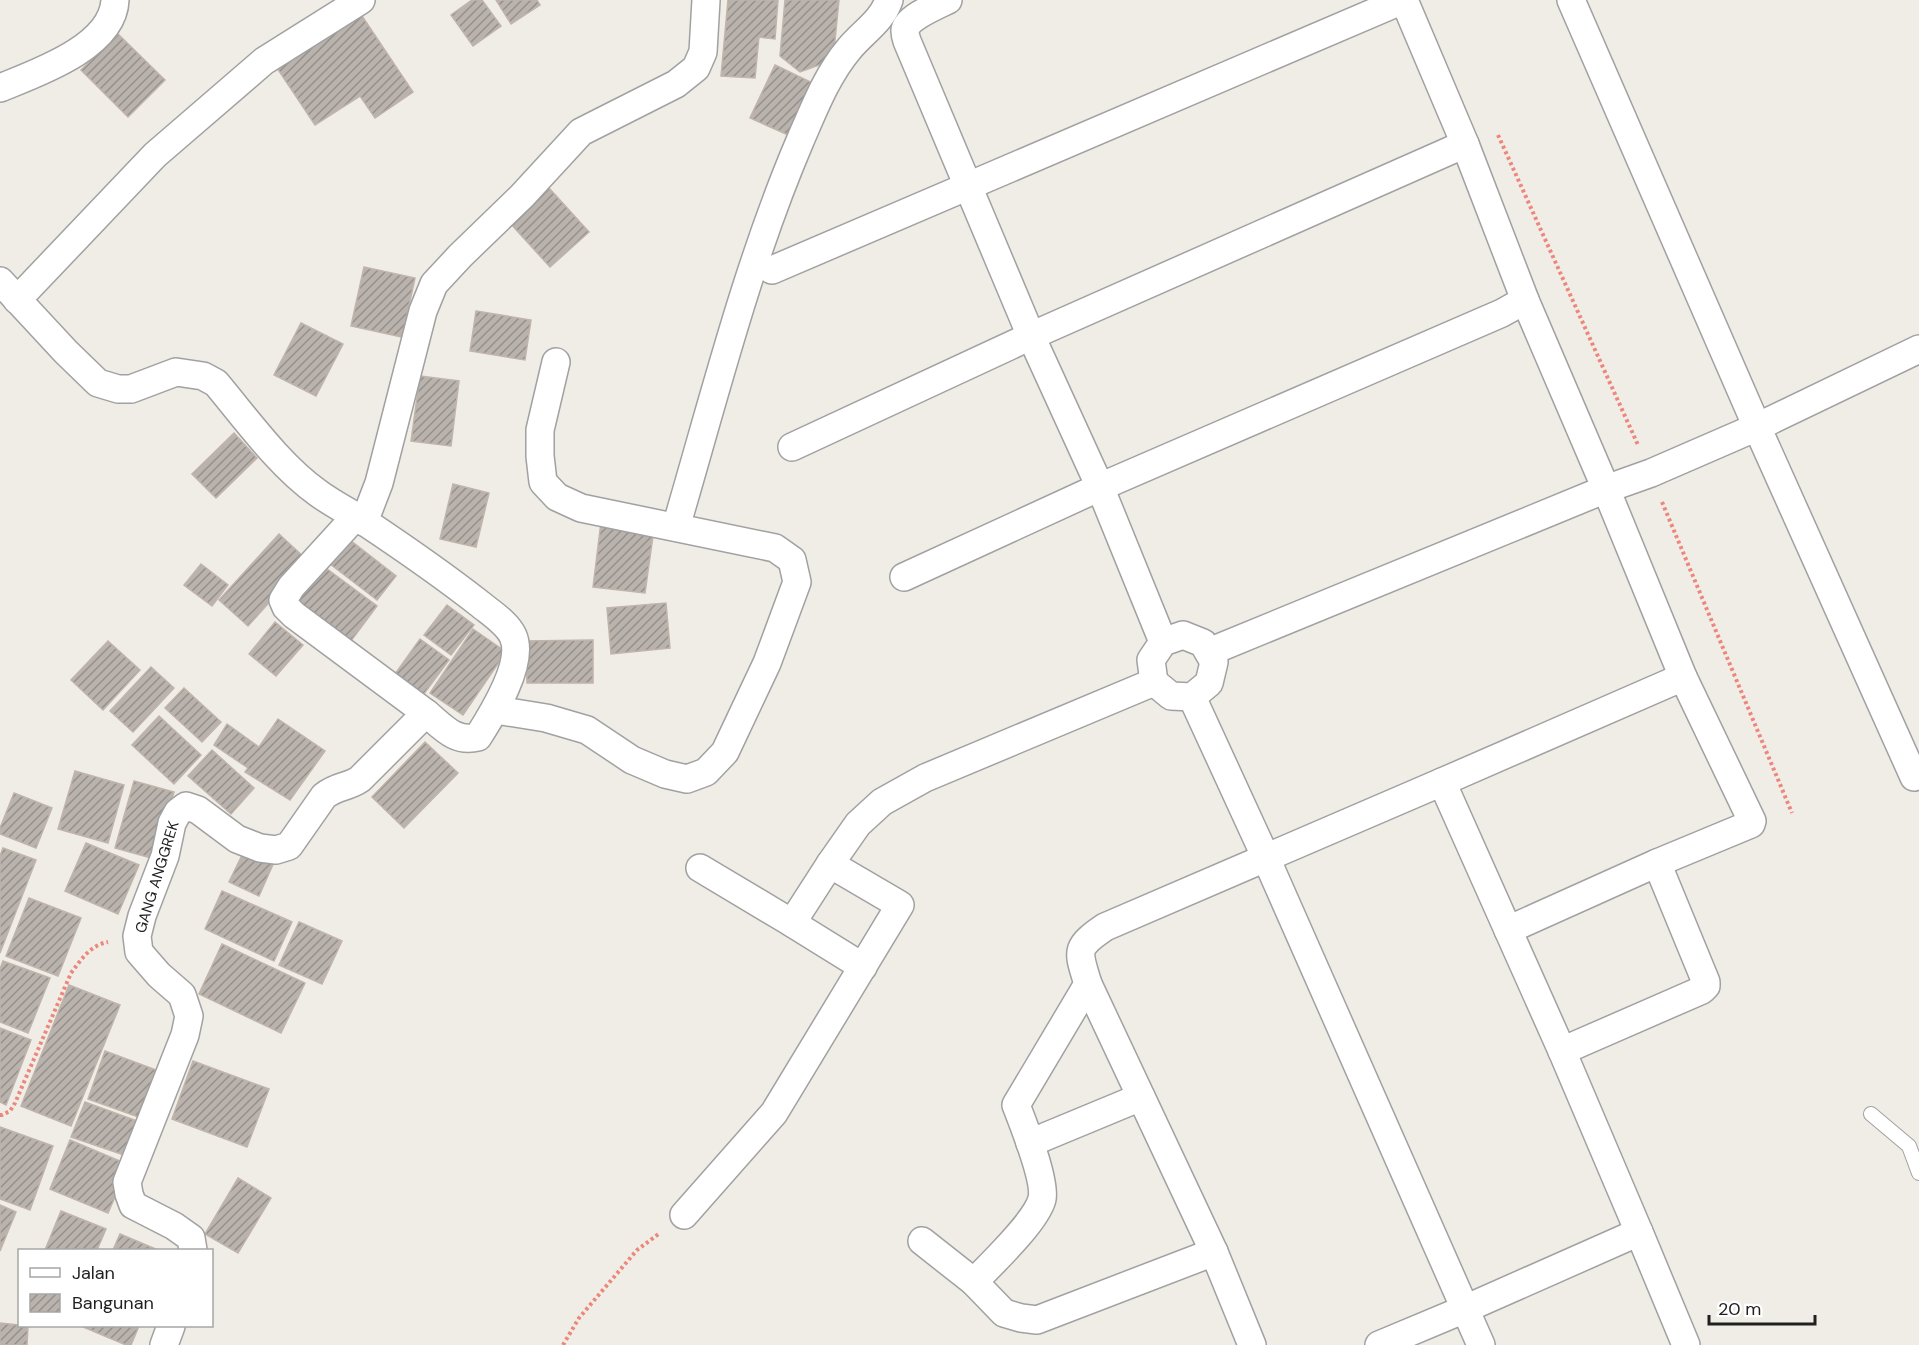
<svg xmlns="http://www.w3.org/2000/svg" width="1919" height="1345" viewBox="0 0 1919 1345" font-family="'DM Sans',sans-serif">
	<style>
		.building { fill: url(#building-hatch); stroke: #c0b4ab; stroke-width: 1.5 }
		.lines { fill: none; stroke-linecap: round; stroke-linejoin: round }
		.service-casing { stroke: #a1a1a1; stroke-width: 16 }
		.minor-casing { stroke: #a1a1a1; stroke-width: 30 }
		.path { stroke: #ec877c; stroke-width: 4; stroke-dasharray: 3 3; stroke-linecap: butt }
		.service { stroke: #fff; stroke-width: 14 }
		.minor { stroke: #fff; stroke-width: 27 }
		.labels { text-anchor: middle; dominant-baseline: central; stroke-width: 6; stroke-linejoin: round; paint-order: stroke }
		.street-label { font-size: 15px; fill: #202020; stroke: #fff }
	</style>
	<defs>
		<pattern id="building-hatch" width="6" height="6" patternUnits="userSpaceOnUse" patternTransform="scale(1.5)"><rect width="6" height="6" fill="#b9b2ad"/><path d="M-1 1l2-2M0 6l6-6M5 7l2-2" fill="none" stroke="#96908c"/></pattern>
	</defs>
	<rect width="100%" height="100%" fill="#f0ede7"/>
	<g class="building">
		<path d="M 472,0 L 482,0 L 501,26 L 473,46 L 451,15 Z"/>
		<path d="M 496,0 L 537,0 L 540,5 L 511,24 Z"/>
		<path d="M 728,0 L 778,0 L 775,39 L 759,37 L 755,78 L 721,76 Z"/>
		<path d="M 785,0 L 839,0 L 833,60 L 800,72 L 780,56 Z"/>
		<path d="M 358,10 L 413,92 L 375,118 L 360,96 L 315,125 L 275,65 Z"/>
		<path d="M 118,34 L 165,80 L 128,117 L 81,70 Z"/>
		<path d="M 775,65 L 819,86 L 795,138 L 750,118 Z"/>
		<path d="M 549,188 L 589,232 L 550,267 L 510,223 Z"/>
		<path d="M 364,267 L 415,278 L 402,337 L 351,326 Z"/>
		<path d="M 476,311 L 531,320 L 525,360 L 470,351 Z"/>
		<path d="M 301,323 L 343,344 L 316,396 L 274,375 Z"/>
		<path d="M 420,376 L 459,381 L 451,446 L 411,441 Z"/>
		<path d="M 234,433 L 257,458 L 216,498 L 192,474 Z"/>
		<path d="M 453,484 L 489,493 L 476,547 L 440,539 Z"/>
		<path d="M 601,522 L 654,529 L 645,593 L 593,587 Z"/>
		<path d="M 279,534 L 307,560 L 248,626 L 219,600 Z"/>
		<path d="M 350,540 L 396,576 L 377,600 L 330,564 Z"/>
		<path d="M 319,563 L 377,606 L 348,645 L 291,601 Z"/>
		<path d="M 201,564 L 228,585 L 212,606 L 184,585 Z"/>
		<path d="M 666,603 L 670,648 L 611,654 L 607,608 Z"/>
		<path d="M 447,605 L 474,625 L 451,655 L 424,635 Z"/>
		<path d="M 275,622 L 303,645 L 276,676 L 249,654 Z"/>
		<path d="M 473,629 L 506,652 L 463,715 L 430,693 Z"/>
		<path d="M 420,639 L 449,660 L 418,702 L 390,681 Z"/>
		<path d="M 593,640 L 593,683 L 527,683 L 526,641 Z"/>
		<path d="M 108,641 L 140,670 L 103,710 L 71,680 Z"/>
		<path d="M 151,667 L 174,688 L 133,732 L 110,711 Z"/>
		<path d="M 184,688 L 221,722 L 202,742 L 165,708 Z"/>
		<path d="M 159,716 L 201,755 L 174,784 L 132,745 Z"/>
		<path d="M 278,719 L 325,751 L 290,800 L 245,772 L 248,768 L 214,745 L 227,724 L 259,747 Z"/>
		<path d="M 425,742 L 458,773 L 404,828 L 372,797 Z"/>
		<path d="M 212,750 L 254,788 L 231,814 L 188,776 Z"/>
		<path d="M 75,771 L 124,785 L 108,843 L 58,829 Z"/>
		<path d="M 134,781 L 174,792 L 155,859 L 115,848 Z"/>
		<path d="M 14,793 L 52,808 L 36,848 L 0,834 L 0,828 Z"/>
		<path d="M 86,843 L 139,865 L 118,914 L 65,891 Z"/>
		<path d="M 246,847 L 275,860 L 259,896 L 229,882 Z"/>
		<path d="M 3,848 L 36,860 L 0,953 L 0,856 Z"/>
		<path d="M 222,891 L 292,922 L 274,961 L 205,929 Z"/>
		<path d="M 29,898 L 81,918 L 58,976 L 6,956 Z"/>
		<path d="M 299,922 L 342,941 L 322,984 L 279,965 Z"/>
		<path d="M 222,944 L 305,983 L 281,1033 L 199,994 Z"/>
		<path d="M 3,961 L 50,978 L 28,1033 L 0,1022 L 0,969 Z"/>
		<path d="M 69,985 L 120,1005 L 71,1126 L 21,1106 Z"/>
		<path d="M 0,1028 L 31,1040 L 6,1105 L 0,1102 Z"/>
		<path d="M 105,1051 L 164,1073 L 147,1120 L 88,1099 Z"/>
		<path d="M 193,1061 L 269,1089 L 247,1147 L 172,1119 Z"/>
		<path d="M 85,1102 L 137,1121 L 124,1155 L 71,1137 Z"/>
		<path d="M 0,1127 L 53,1146 L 30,1210 L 0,1199 Z"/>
		<path d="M 70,1140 L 129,1165 L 108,1213 L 50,1189 Z"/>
		<path d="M 238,1178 L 271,1198 L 238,1253 L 205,1234 Z"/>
		<path d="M 0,1205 L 16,1212 L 0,1251 Z"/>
		<path d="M 61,1211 L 106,1229 L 97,1250 L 45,1250 Z"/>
		<path d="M 120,1234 L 158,1250 L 113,1250 Z"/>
		<path d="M 0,1323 L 28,1326 L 27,1345 L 0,1345 Z"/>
		<path d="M 81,1326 L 139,1326 L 131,1345 L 126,1345 Z"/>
	</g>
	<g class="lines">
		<defs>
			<path id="service" d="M 1871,1114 L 1909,1146 L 1919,1173"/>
			<g id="minor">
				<path d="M 948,0 C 938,5 904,19 905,31 C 905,35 906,38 907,41 L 1031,336 L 1100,487 L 1502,313 L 1525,300 L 1465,144 L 1404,0"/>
				<path d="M 1571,0 L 1757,427 L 1651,473 L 1606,489 L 1683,677"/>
				<path d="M 0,88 C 37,73 113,47 115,0"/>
				<path d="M 772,270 L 1403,0"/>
				<path d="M 0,281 L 66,352 L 98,383 L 118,389 L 131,389 L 176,372 L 203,376 L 216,383 C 247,420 279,465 318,493 C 333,504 349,512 365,522 C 404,548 443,575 480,604 C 491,613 507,623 513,636 C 525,663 492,715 478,737 C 455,743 443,727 426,713 L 360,779 C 347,788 338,785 324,796 L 289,846 L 276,850 L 260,848 L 237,839 L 198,810 L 186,806 L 178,812 L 172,823 L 165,856 L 142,916 L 137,936 L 139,952 L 159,975 L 182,995 L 189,1016 L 185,1035 L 127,1182 L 129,1194 L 133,1205 L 174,1226 L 191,1238 L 193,1250"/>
				<path d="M 17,300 L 155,155 L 264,61 L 361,0"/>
				<path d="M 792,447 L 1031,336 L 1465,144"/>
				<path d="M 355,517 L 291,587 L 283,600 L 286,607 L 294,615 L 426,713"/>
				<path d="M 364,522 L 379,483 L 423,311 L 434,284 L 460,256 L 522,196 L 581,132 L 676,84 L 696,68 L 703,52 L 706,0"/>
				<path d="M 676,527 C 714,398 747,265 800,141 C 814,109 827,75 849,49 C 863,32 882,21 889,0"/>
				<path d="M 904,577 L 1100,487 L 1163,642"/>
				<path d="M 1183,635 L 1203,643 L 1214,662 L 1209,683 L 1192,697 L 1171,696 L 1154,682 L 1151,660 L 1163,642 Z"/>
				<path d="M 1209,652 L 1606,489 L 1525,300"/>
				<path d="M 1192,697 L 1266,858 L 1481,1345"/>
				<path d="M 496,710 L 546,718 L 587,730 L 632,760 L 665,774 L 687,779 L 706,772 L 725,752 L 767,663 L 797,582 L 792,560 L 775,548 L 581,508 L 557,497 L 543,482 L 540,456 L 540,430 L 556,362"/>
				<path d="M 1914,777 L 1757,427 L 1919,349"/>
				<path d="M 1442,782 L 1683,677 L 1752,821 L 1751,824 L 1657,863 L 1508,930"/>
				<path d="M 830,864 L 792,923 L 863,967"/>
				<path d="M 700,868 L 792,923"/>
				<path d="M 1088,984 L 1016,1105 C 1023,1123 1046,1181 1042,1199 C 1036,1222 991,1264 974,1282 L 1004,1313 L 1021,1318 L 1037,1320 L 1214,1252"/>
				<path d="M 1562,1051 L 1702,990 L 1706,986 L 1706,982 L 1657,863"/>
				<path d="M 1030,1143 L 1141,1097"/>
				<path d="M 684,1215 L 774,1113 L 900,905 L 830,864 L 858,824 L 882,802 L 925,778 L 1154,682"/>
				<path d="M 1639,1232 L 1686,1345"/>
				<path d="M 922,1241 L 974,1282"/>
				<path d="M 164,1345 L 171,1326"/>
				<path d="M 1252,1345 L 1214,1252 L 1088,984 C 1078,951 1074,948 1105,927 L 1442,782 L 1562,1051 L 1639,1232 L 1465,1309 L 1379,1345"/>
			</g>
		</defs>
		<use href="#service" class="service-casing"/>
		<use href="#minor" class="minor-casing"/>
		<g class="path">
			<path d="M 1498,135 L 1638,445"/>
			<path d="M 1662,502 L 1792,813"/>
			<path d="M 0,1115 L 2,1115 L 10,1111 L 15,1103 L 71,973 C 81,960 90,945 108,942"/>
			<path d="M 563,1345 L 579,1318 L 637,1250 L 660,1233"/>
		</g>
		<use href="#service" class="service"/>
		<use href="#minor" class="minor"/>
	</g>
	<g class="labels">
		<g class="street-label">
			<text transform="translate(157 877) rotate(-73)">GANG ANGGREK</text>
		</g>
	</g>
	<rect x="18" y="1249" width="195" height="78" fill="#ffffff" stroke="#a6a6a6" stroke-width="1.5"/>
	<rect x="30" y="1268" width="30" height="9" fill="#ffffff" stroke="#a6a6a6" stroke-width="1.5"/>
	<text x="72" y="1279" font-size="18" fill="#202020">Jalan</text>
	<rect x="30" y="1294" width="30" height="18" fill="url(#building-hatch)" stroke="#a6a6a6" stroke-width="1.5"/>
	<text x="72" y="1309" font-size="18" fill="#202020">Bangunan</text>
	<path d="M1709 1315v9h106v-9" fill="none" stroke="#202020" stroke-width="3"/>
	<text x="1718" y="1315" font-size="18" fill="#202020" stroke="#ffffff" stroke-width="4.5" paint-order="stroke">20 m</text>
</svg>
